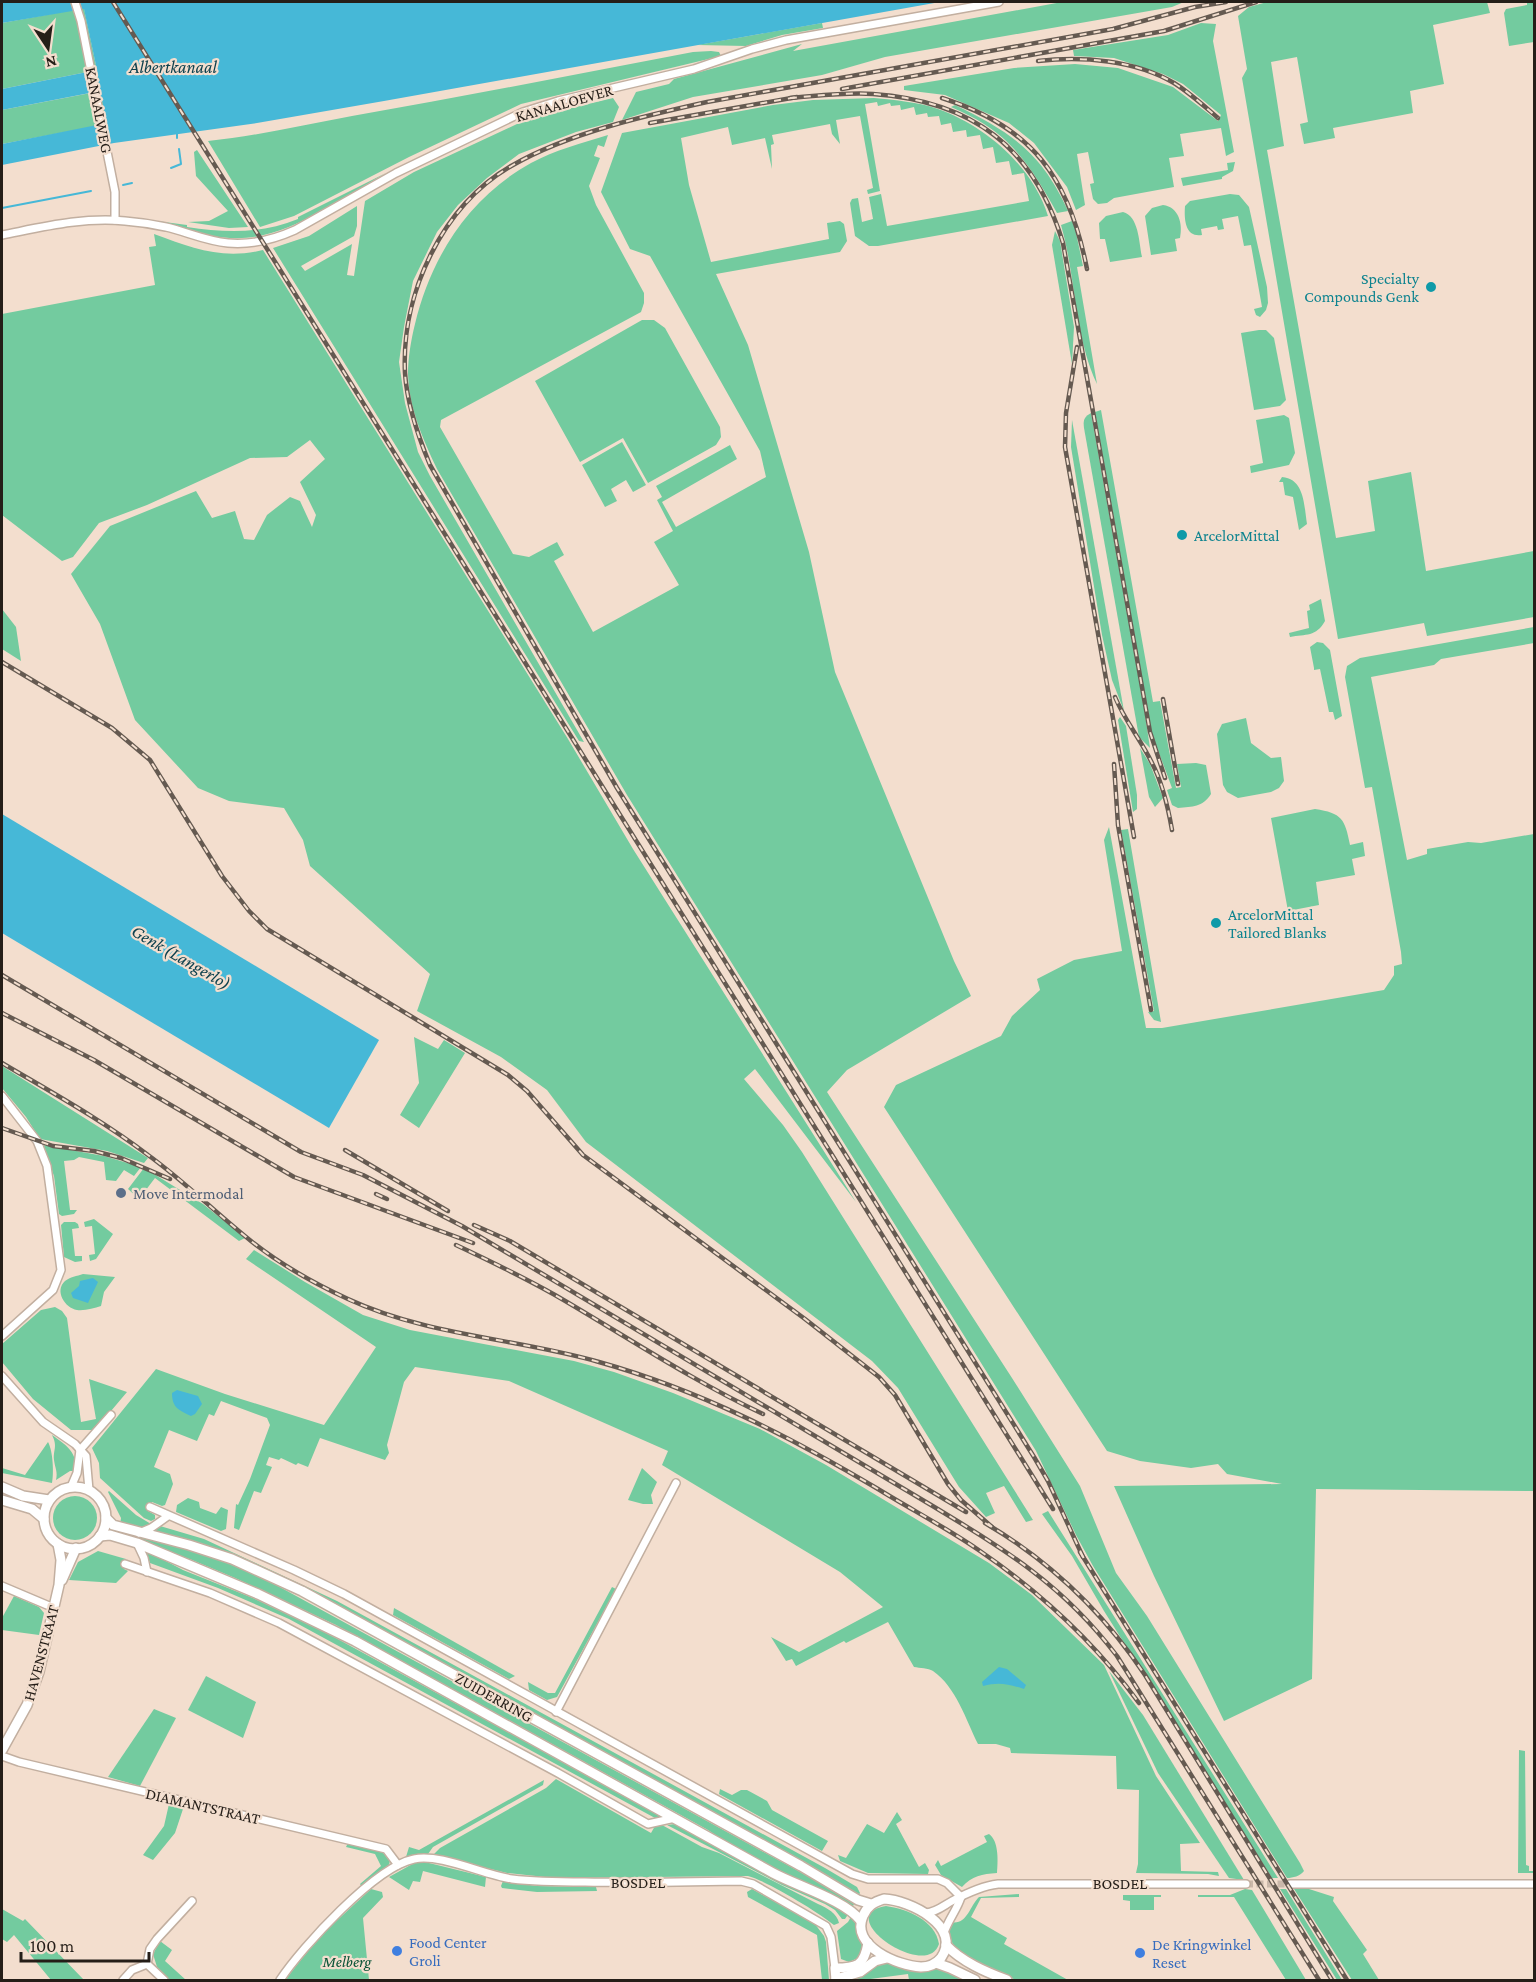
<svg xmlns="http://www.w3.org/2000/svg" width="1536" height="1982" viewBox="0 0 1536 1982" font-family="'Crimson Pro',serif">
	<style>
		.green { fill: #73cb9f }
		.water { fill: #46b8d7 }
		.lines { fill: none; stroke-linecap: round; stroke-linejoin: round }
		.stream { stroke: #46b8d7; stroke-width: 2 }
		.street-tunnel { stroke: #cab8aa; stroke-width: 7; stroke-dasharray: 7 3.5; stroke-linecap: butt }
		.street-casing { stroke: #c2afa0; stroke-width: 10 }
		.secondary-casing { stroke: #c2afa0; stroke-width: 12 }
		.street { stroke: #fff; stroke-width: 7 }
		.secondary { stroke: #fff; stroke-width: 9 }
		.rail-casing { stroke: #655a51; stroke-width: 4.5 }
		.rail { stroke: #f3dece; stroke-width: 2; stroke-dasharray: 7; stroke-linecap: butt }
		.culture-dot { fill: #0f9aa8; stroke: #f3dece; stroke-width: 2 }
		.service-dot { fill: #5c6f8a; stroke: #f3dece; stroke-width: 2 }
		.shop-dot { fill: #3f7fe0; stroke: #f3dece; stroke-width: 2 }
		.labels { text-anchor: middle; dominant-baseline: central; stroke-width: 4.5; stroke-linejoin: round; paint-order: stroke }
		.street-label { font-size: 16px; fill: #251e18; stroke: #f3dece }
		.culture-label { font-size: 16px; fill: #0d838f; stroke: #f3dece; text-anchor: start }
		.service-label { font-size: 16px; fill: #4e5e75; stroke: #f3dece; text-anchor: start }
		.shop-label { font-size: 16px; fill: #366cbe; stroke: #f3dece; text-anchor: start }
		.park-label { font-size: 16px; font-style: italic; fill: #085336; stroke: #f3dece }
		.water-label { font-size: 18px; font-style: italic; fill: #0e414e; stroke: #f3dece }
	</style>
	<rect width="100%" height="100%" fill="#f3dece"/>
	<g class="green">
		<path d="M 1062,2 L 1184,2 L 1172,7 L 885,57 L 822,75 L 693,97 L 622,120 L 636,92 L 669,84 L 674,79 L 802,44 L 793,51 Z"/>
		<path d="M 1267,2 L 1487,2 L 1490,13 L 1433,25 L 1444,84 L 1410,91 L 1413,113 L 1333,128 L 1335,138 L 1304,144 L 1300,124 L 1308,122 L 1297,57 L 1271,62 L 1284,146 L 1267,150 L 1336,538 L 1375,531 L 1368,481 L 1411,472 L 1426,571 L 1534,551 L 1534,617 L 1427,636 L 1424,623 L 1338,639 L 1242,78 L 1247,69 L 1238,16 L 1249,7 Z"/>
		<path d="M 1527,2 L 1534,2 L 1534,42 L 1509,46 L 1504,13 L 1506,9 L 1527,5 Z"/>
		<path d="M 84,8 L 97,70 L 2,89 L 2,23 Z"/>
		<path d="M 822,23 L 823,28 L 782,35 L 746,46 L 697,45 Z"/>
		<path d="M 1201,23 L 1216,24 L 1213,41 L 1234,152 L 1226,156 L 1221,128 L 1180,134 L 1184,156 L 1169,158 L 1174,187 L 1114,198 L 1107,203 L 1098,204 L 1093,199 L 1090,184 L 1094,183 L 1088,152 L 1077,154 L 1085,205 L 1076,210 L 1067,187 L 1034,143 L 1009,123 L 945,95 L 904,90 L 904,86 L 1014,68 L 1075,64 L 1118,68 L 1173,87 L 1218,121 L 1221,115 L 1183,84 L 1163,74 L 1114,58 L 1074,56 L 1073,50 L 1168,35 Z"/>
		<path d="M 711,51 L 719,52 L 721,56 L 521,104 L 409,157 L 294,216 L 260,227 L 208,141 C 257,136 304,125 352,116 C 466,96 579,74 693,52 Z"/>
		<path d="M 101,91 L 108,124 L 2,144 L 2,110 Z"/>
		<path d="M 613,98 L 619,107 L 613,122 L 576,132 L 519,154 L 487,178 L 458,205 L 437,232 L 413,281 L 404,327 L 399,362 L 405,403 L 418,452 L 430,476 L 584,742 L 579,741 L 273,248 L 309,236 L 357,206 L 357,226 L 354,236 L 301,266 L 305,271 L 352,244 L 347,275 L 354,276 L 365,201 L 414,172 L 517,124 L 535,117 Z"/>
		<path d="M 874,98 C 895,100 918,102 938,109 C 986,126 1033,167 1048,216 L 878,246 L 869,246 L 855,236 L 850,203 L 852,199 L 858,198 L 862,222 L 873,219 L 869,197 L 881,194 L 887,226 L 1029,201 L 1024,173 L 1012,175 L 1009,161 L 996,163 L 993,147 L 983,149 L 980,135 L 967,137 L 966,130 L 953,132 L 951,123 L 941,125 L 939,116 L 928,117 L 927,113 L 916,115 L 914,107 L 901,110 L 900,105 L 891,106 L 890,103 L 878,106 L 877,102 L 865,104 L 880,191 L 868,194 L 867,190 L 873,188 L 860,116 L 836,120 L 840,144 L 832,134 L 830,124 L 772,135 L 774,144 L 771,145 L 772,169 L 765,138 L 732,145 L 728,127 L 681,138 L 689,185 L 711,262 L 829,239 L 827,223 L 840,221 L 844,224 L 847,241 L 840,252 L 716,274 L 748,345 L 809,552 L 835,672 L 954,961 L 971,996 L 847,1070 L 827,1092 L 1012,1378 L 1080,1486 L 1116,1573 L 1147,1616 L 1300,1863 L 1304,1871 C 1300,1876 1293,1878 1287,1878 L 1093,1566 L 1076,1535 L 1036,1451 L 627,795 L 437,469 C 423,439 409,408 408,374 C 408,358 411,340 415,324 C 431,257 469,197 531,163 C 555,150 582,143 608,135 L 604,147 L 598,145 L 594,156 L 600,158 L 589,186 L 596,205 L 644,293 L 644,303 L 641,312 L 441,420 L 440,427 L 513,554 L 529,557 L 557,542 L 564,555 L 554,561 L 593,632 L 679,585 L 654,542 L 673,531 L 657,500 L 662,497 L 656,486 L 730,445 L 737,459 L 662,502 L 676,527 L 766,477 L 760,451 L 650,256 L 630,249 L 601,192 L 622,133 L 773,105 L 813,100 Z"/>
		<path d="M 955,105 C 1011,132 1042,153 1068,211 L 1057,213 C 1038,179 1018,145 984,124 C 973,117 962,112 951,107 Z"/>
		<path d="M 197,150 L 248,227 L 229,228 L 188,222 L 209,221 L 228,211 L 196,176 L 194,152 Z"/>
		<path d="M 1235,162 L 1233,171 L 1222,177 L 1222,179 L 1183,186 L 1181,178 L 1228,170 L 1227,163 Z"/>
		<path d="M 386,173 C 341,199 284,242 230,238 C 205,237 181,228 157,221 L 187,225 L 187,227 C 226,233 262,234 298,219 L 298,217 Z"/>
		<path d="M 1230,194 L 1239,195 L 1249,207 L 1267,287 L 1268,303 L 1266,310 L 1260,317 L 1256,315 L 1254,309 L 1262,307 L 1251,245 L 1244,246 L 1238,216 L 1222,219 L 1224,229 L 1218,230 L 1217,226 L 1201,229 L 1202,235 C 1185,238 1184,219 1185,206 L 1190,201 Z"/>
		<path d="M 1163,205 C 1179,207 1183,224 1180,238 L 1175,239 L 1177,251 L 1151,255 L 1145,216 L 1152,208 Z"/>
		<path d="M 1123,212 C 1139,216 1139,243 1142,257 L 1110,262 L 1105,239 L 1100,239 L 1099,223 L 1106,216 Z"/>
		<path d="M 1072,221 L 1075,228 L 1083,266 L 1077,267 L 1097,384 C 1074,335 1076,277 1061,225 Z"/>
		<path d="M 1055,231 L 1060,241 L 1074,327 L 1072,364 L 1052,245 Z"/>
		<path d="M 154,234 C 192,248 222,260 263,250 L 568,739 L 633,849 L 856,1202 L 755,1069 L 744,1079 L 783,1125 L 802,1152 L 1033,1520 L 1026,1522 L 1004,1486 L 986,1493 L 995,1513 L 986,1517 L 959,1487 L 898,1388 L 872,1361 L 586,1142 L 547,1090 L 501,1057 L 417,1011 L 430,974 L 310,866 L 303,840 L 284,808 L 229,801 L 198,788 L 135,720 L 100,624 L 71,574 L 110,526 L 196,491 L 212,518 L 235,511 L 244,539 L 254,540 L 267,515 L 290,497 L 300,501 L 312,527 L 316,515 L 300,482 L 325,459 L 310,440 L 287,457 L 250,458 L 147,505 L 99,523 L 73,557 L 62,561 L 2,515 L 2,314 L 155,285 L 149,247 L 156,246 Z"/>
		<path d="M 642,320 L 654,320 L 665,328 L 720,427 L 721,437 L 716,445 L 648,483 L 623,438 L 580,462 L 535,381 Z"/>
		<path d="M 1259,330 L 1266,330 L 1274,338 L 1286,400 L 1280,406 L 1254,410 L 1241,333 Z"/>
		<path d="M 1101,410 L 1153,702 L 1160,701 L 1176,788 L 1181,787 L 1177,764 L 1196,763 L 1206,765 L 1211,794 C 1202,808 1193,806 1178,808 L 1172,805 L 1167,790 L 1172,788 L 1152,734 L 1095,412 Z"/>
		<path d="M 1091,413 L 1144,708 L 1150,748 L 1139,737 L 1084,428 C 1083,420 1084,417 1091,413 Z"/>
		<path d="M 1284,415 L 1289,418 L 1295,453 L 1289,465 L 1251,473 L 1250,466 L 1263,463 L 1256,420 Z"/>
		<path d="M 1072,420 L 1124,711 L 1112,680 L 1102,635 L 1071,447 Z"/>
		<path d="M 622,442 L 646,485 L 633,492 L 626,480 L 611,489 L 617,501 L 605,507 L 582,465 Z"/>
		<path d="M 1282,477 C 1305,479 1304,506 1307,524 L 1299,530 L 1293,497 L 1285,495 L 1283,482 L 1279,482 Z"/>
		<path d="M 1321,599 L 1325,621 C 1316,637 1306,634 1290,637 L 1289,633 L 1309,628 L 1307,611 L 1310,610 L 1309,605 Z"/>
		<path d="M 2,609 L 16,627 L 21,661 L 2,649 Z"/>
		<path d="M 1534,627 L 1534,643 L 1441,659 L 1434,665 L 1371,677 L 1407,860 L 1427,854 L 1427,849 L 1468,842 L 1481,843 L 1534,834 L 1534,1491 L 1316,1489 L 1312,1679 L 1224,1721 L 1154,1576 L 1114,1486 L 1282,1484 L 1227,1474 L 1218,1464 L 1191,1468 L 1140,1461 L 1107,1451 L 884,1107 L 896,1085 L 1001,1036 L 1012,1016 L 1040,990 L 1037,979 L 1074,960 L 1122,951 L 1104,840 L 1109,827 L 1146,1028 L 1162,1028 L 1384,990 L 1394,975 L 1394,966 L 1402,964 L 1401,952 L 1372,787 L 1365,788 L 1345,677 L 1347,666 L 1360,658 Z"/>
		<path d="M 1317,642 L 1323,643 L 1330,650 L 1342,716 L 1335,720 L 1333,712 L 1329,712 L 1320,669 L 1314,670 L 1314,668 L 1310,647 Z"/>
		<path d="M 1120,717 L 1126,726 L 1137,795 L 1137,809 L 1133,812 L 1118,720 Z"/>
		<path d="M 1246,718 L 1251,743 L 1271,758 L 1281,757 L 1284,781 L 1279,788 L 1271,792 L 1238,798 L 1227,792 L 1223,785 L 1217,734 L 1222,724 Z"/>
		<path d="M 1140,748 L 1150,764 L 1163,798 L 1155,807 L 1149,797 Z"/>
		<path d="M 1315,809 C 1342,813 1345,819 1350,845 L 1363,842 L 1365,856 L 1352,859 L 1355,875 L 1316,882 L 1319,905 L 1288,911 L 1271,818 Z"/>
		<path d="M 1128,829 L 1161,1022 L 1154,1020 L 1148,1012 L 1154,1011 L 1121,830 Z"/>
		<path d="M 414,1037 L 438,1049 L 444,1040 L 465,1053 L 419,1128 L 400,1115 L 419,1083 Z"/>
		<path d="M 2,1066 L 148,1158 L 144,1163 L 107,1151 L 40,1139 L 26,1117 L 2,1088 Z"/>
		<path d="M 43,1145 L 104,1156 L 141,1167 L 134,1176 L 124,1170 L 116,1181 L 106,1180 L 104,1162 L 79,1157 L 74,1160 L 64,1161 L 70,1210 L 77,1210 L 74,1214 L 62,1216 L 59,1214 L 54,1176 Z"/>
		<path d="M 144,1168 L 203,1204 L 245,1238 L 239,1241 L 155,1178 L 139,1199 L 128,1189 Z"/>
		<path d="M 94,1219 L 113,1234 L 96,1259 L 90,1261 L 89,1255 L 95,1254 L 92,1226 L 85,1227 L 84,1222 Z"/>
		<path d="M 64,1222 L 75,1222 L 78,1224 L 79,1228 L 72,1229 L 75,1256 L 82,1256 L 82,1261 L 75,1262 L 64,1257 L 61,1225 Z"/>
		<path d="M 254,1250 L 305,1282 L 363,1315 L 410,1330 L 574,1361 L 614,1372 L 673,1393 L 760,1429 L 826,1465 L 989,1563 L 1032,1595 L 1104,1665 L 1156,1776 L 1200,1843 L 1180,1844 L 1181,1871 L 1218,1872 L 1219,1876 L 1208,1874 L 1136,1873 L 1138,1864 L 1139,1790 L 1117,1789 L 1116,1756 L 1011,1753 L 1010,1748 L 996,1744 L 978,1744 C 966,1720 956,1687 933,1671 C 928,1668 920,1668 914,1667 L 888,1622 L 846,1643 L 844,1641 L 796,1666 L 792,1659 L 786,1661 L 771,1637 L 799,1652 L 883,1607 L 840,1572 L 662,1465 L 668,1451 L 509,1381 L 415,1367 L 404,1382 L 387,1445 L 389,1453 L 385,1460 L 320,1438 L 308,1467 L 298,1463 L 296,1465 L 281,1458 L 279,1460 L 269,1457 L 266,1465 L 272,1467 L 261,1493 L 254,1491 L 239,1530 L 234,1528 L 236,1504 L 238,1505 L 250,1479 L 270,1425 L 267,1418 L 221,1401 L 214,1416 L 209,1414 L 197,1441 L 169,1430 L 154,1467 L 170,1474 L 173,1484 L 165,1505 L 162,1506 L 152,1502 L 148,1511 L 155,1515 L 155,1519 L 151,1521 L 144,1518 L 100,1478 L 99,1463 L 92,1448 L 156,1369 L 225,1394 L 324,1425 L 376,1347 L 246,1259 Z"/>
		<path d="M 83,1274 L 115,1277 L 104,1292 L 101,1306 C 94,1308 85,1311 77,1310 C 65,1308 54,1291 65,1281 C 70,1277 77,1276 83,1274 Z"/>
		<path d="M 55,1307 L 62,1311 L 67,1318 L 81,1422 L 96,1419 L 89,1379 L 127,1392 L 95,1430 L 71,1430 L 33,1399 L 2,1362 L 2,1344 L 41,1310 Z"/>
		<path d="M 52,1435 C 66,1445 78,1452 75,1471 L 70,1471 L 56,1480 C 58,1472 55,1468 54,1460 C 53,1449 58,1447 52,1435 Z"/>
		<path d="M 48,1442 C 53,1451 54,1473 52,1483 L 2,1473 L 2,1468 L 25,1475 Z"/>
		<path d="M 642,1468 L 657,1482 L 651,1495 L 653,1504 L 643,1504 L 628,1500 Z"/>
		<path d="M 109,1491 L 136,1515 L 151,1524 L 141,1528 L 120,1525 L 121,1518 L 108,1492 Z"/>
		<circle cx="75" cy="1518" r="22"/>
		<path d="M 188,1498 L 199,1502 L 200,1508 L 216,1514 L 221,1507 L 228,1510 L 226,1529 L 221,1531 L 176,1512 L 177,1505 Z"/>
		<path d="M 1048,1511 L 1278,1878 L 1272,1878 L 1104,1611 L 1072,1556 L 1042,1514 Z"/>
		<path d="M 160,1526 L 204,1539 L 337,1601 L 825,1868 L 857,1887 L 860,1893 L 858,1896 L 796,1857 L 328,1601 L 153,1533 Z"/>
		<path d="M 118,1530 L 218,1557 L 256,1574 L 855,1902 L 852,1908 L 745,1855 L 708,1830 L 336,1625 L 235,1578 L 192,1560 L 117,1533 Z"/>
		<path d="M 145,1550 L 183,1570 L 253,1598 L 323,1631 L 660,1815 L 661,1817 L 655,1818 L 289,1619 L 218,1588 L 150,1563 Z"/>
		<path d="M 98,1551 L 126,1559 L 124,1569 L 128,1571 L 116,1583 L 69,1580 L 78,1562 Z"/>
		<path d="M 612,1587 L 616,1589 L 557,1697 L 547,1700 L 529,1690 L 528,1682 L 548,1693 L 555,1693 Z"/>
		<path d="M 14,1596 L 39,1607 L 44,1613 L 39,1635 L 2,1630 L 2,1618 Z"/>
		<path d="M 394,1608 L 403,1613 L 515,1676 L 509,1679 L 393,1615 Z"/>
		<path d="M 1109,1671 L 1143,1715 L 1244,1880 L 1229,1878 L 1158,1773 Z"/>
		<path d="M 206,1676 L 256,1702 L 243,1738 L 188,1710 Z"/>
		<path d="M 154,1709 L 176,1718 L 140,1786 L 108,1777 Z"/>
		<path d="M 1519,1750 L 1525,1751 L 1526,1865 L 1529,1866 L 1529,1871 L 1534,1871 L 1534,1873 L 1518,1873 Z"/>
		<path d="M 556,1779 L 651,1833 L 655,1826 L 662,1825 L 702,1847 L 719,1853 L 818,1904 C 827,1908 837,1913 839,1923 L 834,1925 C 820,1913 765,1880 748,1876 L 554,1878 L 507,1873 L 433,1855 L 440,1848 L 546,1788 Z"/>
		<path d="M 544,1780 L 543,1785 L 433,1847 L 428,1854 L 406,1857 L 409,1847 L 419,1850 Z"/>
		<path d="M 720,1789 L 732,1795 L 741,1790 L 747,1790 L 767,1801 L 772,1810 L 828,1841 L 822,1851 L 719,1794 Z"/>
		<path d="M 169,1804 L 183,1809 L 175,1833 L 153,1860 L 143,1855 L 164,1826 Z"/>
		<path d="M 897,1812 L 902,1820 L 896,1824 L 919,1867 L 925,1863 L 929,1870 L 928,1874 L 868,1873 L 840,1861 L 838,1855 L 846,1858 L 867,1824 L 884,1833 Z"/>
		<path d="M 675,1824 L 849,1913 L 845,1919 L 842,1919 L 835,1910 L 825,1904 L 782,1885 L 667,1825 Z"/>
		<path d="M 989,1834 C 999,1841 998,1861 997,1873 C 982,1874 972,1876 962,1887 L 941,1875 L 935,1865 L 938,1860 L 941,1866 L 987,1842 L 984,1836 Z"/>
		<path d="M 348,1843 C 358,1846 405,1851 385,1870 C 379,1876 370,1881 362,1887 L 360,1884 L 381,1866 L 375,1854 L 346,1847 Z"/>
		<path d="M 416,1862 L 425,1862 L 486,1877 L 485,1887 L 423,1871 L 420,1882 L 413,1881 L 409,1890 L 389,1877 Z"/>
		<path d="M 503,1881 L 537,1886 L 596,1887 L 597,1891 L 537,1892 L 502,1888 L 501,1886 Z"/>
		<path d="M 371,1889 L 382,1892 L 383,1897 L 363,1918 L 369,1980 L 285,1980 L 319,1937 Z"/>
		<path d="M 752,1889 L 815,1924 L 824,1936 L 826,1942 L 829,1980 L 822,1980 L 817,1935 L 748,1897 L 747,1892 Z"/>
		<path d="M 1245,1889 L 1252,1890 L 1306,1980 L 1286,1980 L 1234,1897 L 1198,1897 L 1198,1895 L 1230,1895 Z"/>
		<path d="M 1280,1889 L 1286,1889 L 1342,1980 L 1337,1980 Z"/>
		<path d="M 1294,1889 L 1309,1889 L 1334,1897 L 1333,1901 L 1367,1950 L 1363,1954 L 1379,1980 L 1352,1980 Z"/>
		<path d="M 1019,1894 L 1019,1897 L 981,1898 L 971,1917 L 1007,1938 L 1004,1944 L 1068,1980 L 1016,1980 L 977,1963 L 955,1949 L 949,1935 L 950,1922 C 967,1926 969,1907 979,1897 Z"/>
		<path d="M 1123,1895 L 1161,1895 L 1161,1897 L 1154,1897 L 1154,1910 L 1130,1910 L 1130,1901 L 1123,1900 Z"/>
		<path d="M 886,1906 C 907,1909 935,1920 939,1944 C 927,1982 830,1915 886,1906 Z"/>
		<path d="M 2,1909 L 23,1921 L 25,1919 L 84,1980 L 51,1980 L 14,1935 L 7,1942 L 2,1939 Z"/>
		<path d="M 852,1915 C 860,1928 868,1945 858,1958 L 849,1962 L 841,1959 L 837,1931 L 848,1922 Z"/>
		<path d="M 160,1941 L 172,1950 L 165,1961 L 186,1980 L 168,1980 L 157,1967 L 153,1954 Z"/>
		<path d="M 881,1962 L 940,1967 L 968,1980 L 909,1980 L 908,1974 L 863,1980 L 846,1980 Z"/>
	</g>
	<g class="water">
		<path d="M 2,2 L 940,2 L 384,101 L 257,123 L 114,143 L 2,165 L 2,144 L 107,123 L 100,91 L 2,110 L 2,89 L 97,70 L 84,9 L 2,23 Z"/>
		<path d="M 2,814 L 379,1040 L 329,1128 L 2,933 Z"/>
		<path d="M 93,1278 L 98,1282 L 88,1303 L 73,1298 L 71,1293 L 79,1286 L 80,1281 Z"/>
		<path d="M 177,1390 L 198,1396 L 202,1404 L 195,1414 L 191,1416 C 179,1410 172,1408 172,1393 Z"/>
		<path d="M 999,1667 L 1007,1669 L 1026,1685 L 1024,1689 C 1008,1684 999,1682 983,1686 L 982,1682 Z"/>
	</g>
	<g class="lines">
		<g class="stream">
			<path d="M 177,134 L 177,138"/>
			<path d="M 171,168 L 181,164 L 179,149"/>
			<path d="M 123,185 L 132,183"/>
			<path d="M 2,208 L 91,191"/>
		</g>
		<path class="street-tunnel" d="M 1246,1884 L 1290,1884"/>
		<defs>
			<g id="street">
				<path d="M 75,2 L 81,21 L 115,192 L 115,220"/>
				<path d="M 2,235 C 43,227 82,217 125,221 C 138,222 152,224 166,227 C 187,232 206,241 228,243 C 251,245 275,239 295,230 L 396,173 L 523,112 L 558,101 L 694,69 L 752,49 L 786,40 L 999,2"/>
				<path d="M 2,1096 L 37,1141 L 47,1166 L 61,1270 L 53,1290 L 2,1336"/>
				<path d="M 2,1376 L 43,1422 L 75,1444 L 86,1456 L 89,1490"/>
				<path d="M 80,1450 L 111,1415"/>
				<path d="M 71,1487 L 77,1473 L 80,1450"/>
				<path d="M 150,1507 L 294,1570 L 344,1594 L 852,1874 L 868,1879 L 938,1879 L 947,1883 L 961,1897"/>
				<path d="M 139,1533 L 151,1528 L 168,1516"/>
				<path d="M 137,1543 L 144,1558 L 147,1572"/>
				<path d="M 125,1564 L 210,1593 L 279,1623 L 558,1773 L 648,1824 L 675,1818"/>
				<path d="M 2,1586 L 54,1608"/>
				<path d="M 556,1712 L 676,1483"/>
				<path d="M 2,1756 L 19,1762 L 386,1849 L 398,1865"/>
				<path d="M 1290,1884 L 1534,1884"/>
				<path d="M 926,1913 C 937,1912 943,1906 952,1901 C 967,1893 982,1886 998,1884 L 1246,1884"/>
				<path d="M 944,1933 C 948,1920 957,1910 961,1897"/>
				<path d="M 147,1964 L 150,1949 L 157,1939 L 192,1901"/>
				<path d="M 123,1980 L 132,1970 L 147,1964 L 164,1980"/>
				<path d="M 280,1980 C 302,1947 375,1867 414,1859 C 440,1853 484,1875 512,1879 C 536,1882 561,1882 585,1882 C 637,1883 689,1882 741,1881 L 753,1884 L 826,1926 L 831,1937 L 835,1968"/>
			</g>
			<g id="secondary">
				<path d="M 2,1487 L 23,1496 L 49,1500"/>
				<circle cx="75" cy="1518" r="31"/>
				<path d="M 2,1500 L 32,1509 L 44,1519"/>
				<path d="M 106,1518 L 113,1525 L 189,1545 L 232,1559 L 302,1591 L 801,1866 L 858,1900 L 871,1904"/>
				<path d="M 100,1536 L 110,1535 L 137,1543 L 258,1594 L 355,1641 L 773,1873 C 797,1886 845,1900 861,1921"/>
				<path d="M 62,1580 L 76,1548"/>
				<path d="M 2,1750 L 27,1705 L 39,1672 L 59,1585 L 61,1560 L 58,1544"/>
				<path d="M 884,1899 C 909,1900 963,1926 941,1958 C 936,1964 929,1967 921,1967 C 898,1966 850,1946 863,1916 C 867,1906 874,1902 884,1899 Z"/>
				<path d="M 946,1945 C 962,1962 986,1972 1007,1980"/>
				<path d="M 936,1963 L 950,1968 L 975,1980"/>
				<path d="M 836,1979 L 860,1972 L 875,1961 L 887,1958"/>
				<path d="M 836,1980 L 835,1968 C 857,1968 864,1966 868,1943"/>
			</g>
		</defs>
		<use href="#street" class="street-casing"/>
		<use href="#secondary" class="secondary-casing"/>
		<use href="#street" class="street"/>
		<use href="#secondary" class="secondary"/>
		<defs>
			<g id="rail">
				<path d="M 113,2 L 1053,1509"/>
				<path d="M 1038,61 C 1082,56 1135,60 1174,83 C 1190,93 1204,106 1218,118"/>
				<path d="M 842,89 L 1164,31 L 1256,2"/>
				<path d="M 790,98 C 817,96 846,92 873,94 C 972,101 1034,147 1063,243 L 1150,732 L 1165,778"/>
				<path d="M 942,98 C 1033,127 1069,178 1087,269"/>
				<path d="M 650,123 L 797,97"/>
				<path d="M 1077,347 L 1066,413 L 1065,447 L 1134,837"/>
				<path d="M 2,662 L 112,728 L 150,760 L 222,876 L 249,911 L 267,929 L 508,1075 L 527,1091 L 583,1155 L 805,1319 L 879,1377 L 895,1395 L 948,1484 L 961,1500 L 992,1527"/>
				<path d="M 1115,697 C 1125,721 1141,740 1152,763 C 1163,784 1168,807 1172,830"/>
				<path d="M 1163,699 L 1178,784"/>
				<path d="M 1114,764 L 1118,825 L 1151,1010"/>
				<path d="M 2,975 L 301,1152 L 363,1175 L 462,1226 L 931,1505 C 1007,1551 1062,1584 1117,1656 L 1319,1980"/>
				<path d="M 2,1013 L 94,1060 L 294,1177 L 473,1243"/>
				<path d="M 2,1063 C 51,1092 102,1120 148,1155 C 184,1181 216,1213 251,1241 C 280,1264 313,1283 348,1299 C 428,1336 515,1338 599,1362 C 699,1390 789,1436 878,1489 C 912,1510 947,1528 980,1551 C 1040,1592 1096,1644 1139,1703"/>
				<path d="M 2,1128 L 53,1146 L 94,1151 L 121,1158 L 170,1179"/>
				<path d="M 345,1150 L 448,1211"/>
				<path d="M 376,1194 L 387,1199"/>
				<path d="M 474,1225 L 510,1241 L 966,1512"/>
				<path d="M 456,1245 C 490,1261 523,1277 555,1295 C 624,1335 691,1380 763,1414"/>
				<path d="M 985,1523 C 1050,1561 1103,1612 1145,1675 L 1332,1980"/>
				<path d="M 1080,1552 L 1347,1980"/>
				<path d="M 1083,1557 L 1048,1481 L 1034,1457 L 617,788 L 430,465 C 418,436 407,405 405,373 C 401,294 442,205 513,165 C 569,133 644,116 707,102 L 1113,29 L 1195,7 L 1226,2"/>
			</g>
		</defs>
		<use href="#rail" class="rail-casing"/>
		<use href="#rail" class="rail"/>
	</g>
	<g class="culture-dot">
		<circle cx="1431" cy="287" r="6"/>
		<circle cx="1182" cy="535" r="6"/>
		<circle cx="1216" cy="923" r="6"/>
	</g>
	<circle class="service-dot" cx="121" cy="1193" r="6"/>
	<g class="shop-dot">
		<circle cx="397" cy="1951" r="6"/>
		<circle cx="1140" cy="1953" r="6"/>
	</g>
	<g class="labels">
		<g class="street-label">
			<text transform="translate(564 103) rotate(-16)">KANAALOEVER</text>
			<text transform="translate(99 110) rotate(79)">KANAALWEG</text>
			<text transform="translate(41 1653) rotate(-75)">HAVENSTRAAT</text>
			<text transform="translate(494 1697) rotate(29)">ZUIDERRING</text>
			<text transform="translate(203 1806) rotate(13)">DIAMANTSTRAAT</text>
			<text x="638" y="1882">BOSDEL</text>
			<text x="1120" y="1883">BOSDEL</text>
		</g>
		<g class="culture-label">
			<text x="1419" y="278" text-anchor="end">Specialty<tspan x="1419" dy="18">Compounds Genk</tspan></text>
			<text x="1194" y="535">ArcelorMittal</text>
			<text x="1228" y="914">ArcelorMittal<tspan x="1228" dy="18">Tailored Blanks</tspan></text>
		</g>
		<g class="service-label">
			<text x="133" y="1193">Move Intermodal</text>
		</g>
		<g class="shop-label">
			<text x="409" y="1942">Food Center<tspan x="409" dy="18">Groli</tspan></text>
			<text x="1152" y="1944">De Kringwinkel<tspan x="1152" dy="18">Reset</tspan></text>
		</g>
		<g class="park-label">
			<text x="347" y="1961">Melberg</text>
		</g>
		<g class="water-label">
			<text x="173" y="67">Albertkanaal</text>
			<text transform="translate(181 957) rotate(30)">Genk (Langerlo)</text>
		</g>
	</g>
	<rect width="1536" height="1982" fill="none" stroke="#251e18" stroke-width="6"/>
	<g transform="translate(48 48) rotate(167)" stroke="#f3dece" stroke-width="4.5" paint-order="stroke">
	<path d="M0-4.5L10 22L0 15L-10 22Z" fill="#251e18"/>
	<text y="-9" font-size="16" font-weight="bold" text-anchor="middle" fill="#251e18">N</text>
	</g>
	<path d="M21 1952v9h128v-9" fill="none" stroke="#251e18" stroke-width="3"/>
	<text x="30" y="1952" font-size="18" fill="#251e18" stroke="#f3dece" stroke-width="4.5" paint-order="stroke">100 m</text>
</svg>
